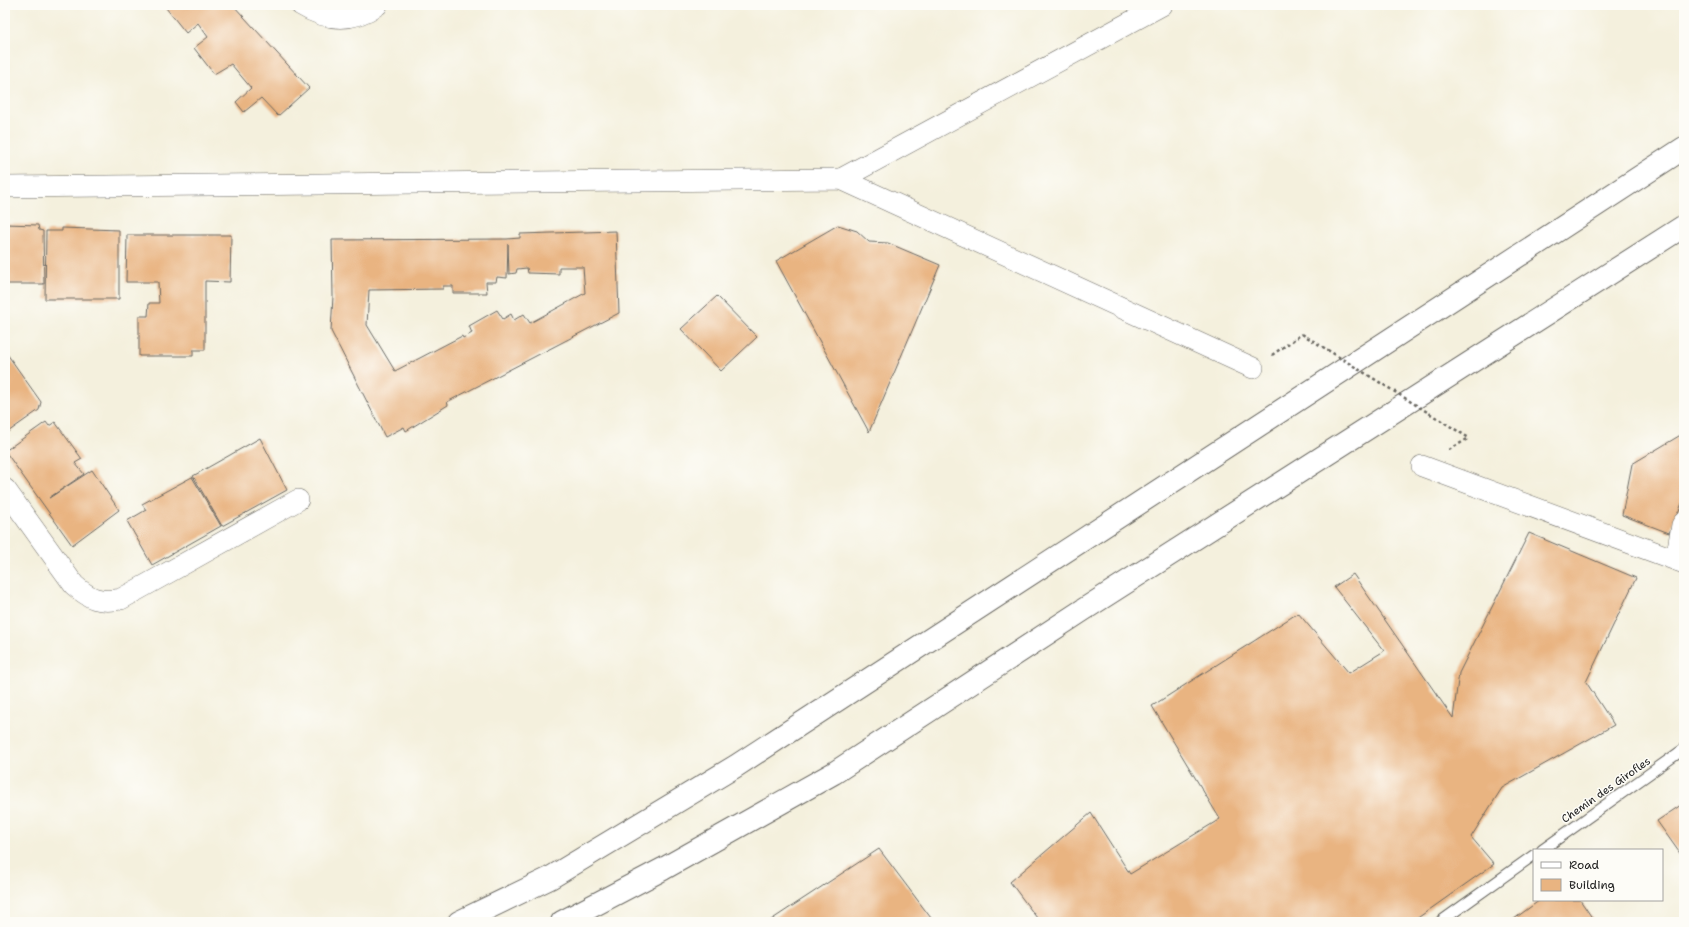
<svg xmlns="http://www.w3.org/2000/svg" width="1689" height="927" viewBox="0 0 1689 927" font-family="'Shantell Sans',sans-serif">
	<style>
		.building { fill: #e9b481; fill-rule: evenodd }
		.lines { fill: none; stroke-linecap: round; stroke-linejoin: round }
		.lane-casing { stroke: #686660; stroke-width: 12 }
		.street-casing { stroke: #686660; stroke-width: 22 }
		.highway-casing { stroke: #686660; stroke-width: 24 }
		.path { stroke: #686660; stroke-width: 2.5; stroke-dasharray: 3 3; stroke-linecap: butt }
		.lane { stroke: #fff; stroke-width: 10 }
		.street { stroke: #fff; stroke-width: 21 }
		.highway { stroke: #fff; stroke-width: 22 }
		.path-bridge { stroke: #686660; stroke-width: 2.5; stroke-dasharray: 3 3; stroke-linecap: butt }
		.labels { text-anchor: middle; dominant-baseline: central; stroke-width: 3; stroke-linejoin: round; paint-order: stroke }
		.street-label { font-size: 11px; fill: #1c1c1c; stroke: #fdfcf7 }
	</style>
	<rect width="100%" height="100%" fill="#fdfcf7"/>
	<filter id="ink" filterUnits="userSpaceOnUse"><feTurbulence type="fractalNoise" baseFrequency=".025" numOctaves="2"/><feDisplacementMap in="SourceGraphic" scale="8" xChannelSelector="R" yChannelSelector="G"/><feConvolveMatrix kernelMatrix="1 2 1 2 8 2 1 2 1" color-interpolation-filters="sRGB"/></filter>
	<filter id="wash" filterUnits="userSpaceOnUse"><feTurbulence type="fractalNoise" baseFrequency=".012" numOctaves="4" result="noise"/><feDisplacementMap in="SourceGraphic" scale="16" xChannelSelector="R" yChannelSelector="G"/><feGaussianBlur stdDeviation="0.9" result="paint"/><feColorMatrix in="noise" values="0 0 0 0 0 0 0 0 0 0 0 0 0 0 0 0 0 1.4 0 .05"/><feComposite in="paint" operator="in"/></filter>
	<g filter="url(#wash)">
		<rect width="100%" height="100%" fill="#f4f0dd"/>
		<g id="blocks">
			<g class="building">
				<path d="M 169,5 L 233,5 L 309,88 L 278,116 L 261,98 L 244,112 L 236,102 L 251,88 L 231,64 L 214,74 L 194,48 L 208,37 L 198,23 L 186,33 L 166,8 Z"/>
				<path d="M 5,224 L 38,225 L 39,230 L 43,231 L 44,284 L 5,284 Z"/>
				<path d="M 838,225 L 857,231 L 869,242 L 888,243 L 940,265 L 869,432 L 776,261 Z"/>
				<path d="M 62,228 L 119,230 L 119,299 L 45,299 L 46,231 L 62,231 Z"/>
				<path d="M 616,231 L 619,313 L 447,402 L 448,405 L 406,431 L 404,427 L 385,437 L 331,331 L 333,296 L 332,240 L 507,239 L 520,238 L 520,234 ZM 508,244 L 509,274 L 516,273 L 517,269 L 527,268 L 528,273 L 559,274 L 559,267 L 583,267 L 585,293 L 530,323 L 524,314 L 514,320 L 511,314 L 503,319 L 497,310 L 469,326 L 472,333 L 463,338 L 462,336 L 395,371 L 367,325 L 369,290 L 443,289 L 443,286 L 453,286 L 453,293 L 487,293 L 486,282 L 496,282 L 497,277 L 507,278 Z"/>
				<path d="M 127,235 L 231,235 L 230,282 L 205,281 L 205,350 L 193,350 L 193,356 L 139,356 L 139,316 L 148,316 L 149,303 L 159,303 L 158,282 L 126,282 Z"/>
				<path d="M 717,296 L 757,337 L 721,371 L 681,329 Z"/>
				<path d="M 5,351 L 41,402 L 39,410 L 5,434 Z"/>
				<path d="M 46,422 L 49,426 L 55,422 L 82,459 L 75,463 L 84,474 L 49,498 L 92,470 L 119,510 L 72,545 L 5,451 Z"/>
				<path d="M 1684,433 L 1684,499 L 1669,533 L 1622,515 L 1632,464 Z"/>
				<path d="M 260,438 L 287,490 L 222,526 L 193,476 Z"/>
				<path d="M 192,477 L 221,526 L 152,565 L 127,521 L 146,510 L 142,504 Z"/>
				<path d="M 1529,533 L 1636,578 L 1586,682 L 1614,725 L 1502,788 L 1471,837 L 1494,864 L 1412,922 L 1040,922 L 1010,882 L 1091,813 L 1130,874 L 1220,819 L 1152,706 L 1298,613 L 1349,673 L 1384,651 L 1334,587 L 1353,574 L 1453,718 L 1459,673 Z"/>
				<path d="M 1684,803 L 1684,859 L 1657,821 Z"/>
				<path d="M 879,849 L 934,922 L 768,922 Z"/>
				<path d="M 1540,900 L 1580,900 L 1595,922 L 1510,922 Z"/>
			</g>
		</g>
	</g>
	<g filter="url(#ink)">
		<use href="#blocks" fill-opacity="0" stroke="#686660" stroke-width="1"/>
		<g class="lines">
			<defs>
				<g id="lane">
					<path d="M 1542,850 L 1684,749"/>
					<path d="M 1440,922 L 1534,855"/>
				</g>
				<g id="street">
					<path d="M 301,5 C 327,21 351,23 377,5"/>
					<path d="M 841,179 L 1162,5"/>
					<path d="M 5,187 L 841,179 L 1253,368"/>
					<path d="M 1422,466 L 1684,563"/>
					<path d="M 5,489 L 74,585 C 90,599 99,603 121,599 L 298,500"/>
					<path d="M 1676,560 L 1682,525 L 1684,522"/>
				</g>
				<g id="highway">
					<path d="M 459,922 L 550,878 L 736,766 L 1684,148"/>
					<path d="M 562,922 L 663,869 L 834,773 L 1083,610 L 1684,226"/>
				</g>
			</defs>
			<use href="#lane" class="lane-casing"/>
			<use href="#street" class="street-casing"/>
			<use href="#highway" class="highway-casing"/>
			<g class="path">
				<path d="M 1272,355 L 1302,334"/>
				<path d="M 1449,450 L 1469,438"/>
			</g>
			<use href="#lane" class="lane"/>
			<use href="#street" class="street"/>
			<use href="#highway" class="highway"/>
			<path class="path-bridge" d="M 1302,334 L 1469,438"/>
		</g>
	</g>
	<g class="labels">
		<g class="street-label">
			<text transform="translate(1606 790) rotate(-35)">Chemin des Girofles</text>
		</g>
	</g>
	<rect width="1689" height="927" fill="none" stroke="#fdfcf7" stroke-width="20"/>
	<rect x="1533" y="849" width="130" height="52" fill="#fdfcf7" stroke="#a3a29f"/>
	<rect x="1541" y="862" width="20" height="6" fill="#ffffff" stroke="#a3a29f"/>
	<text x="1569" y="869" font-size="12" fill="#1c1c1c">Road</text>
	<rect x="1541" y="879" width="20" height="12" fill="#e9b481" stroke="#a3a29f"/>
	<text x="1569" y="889" font-size="12" fill="#1c1c1c">Building</text>
</svg>
